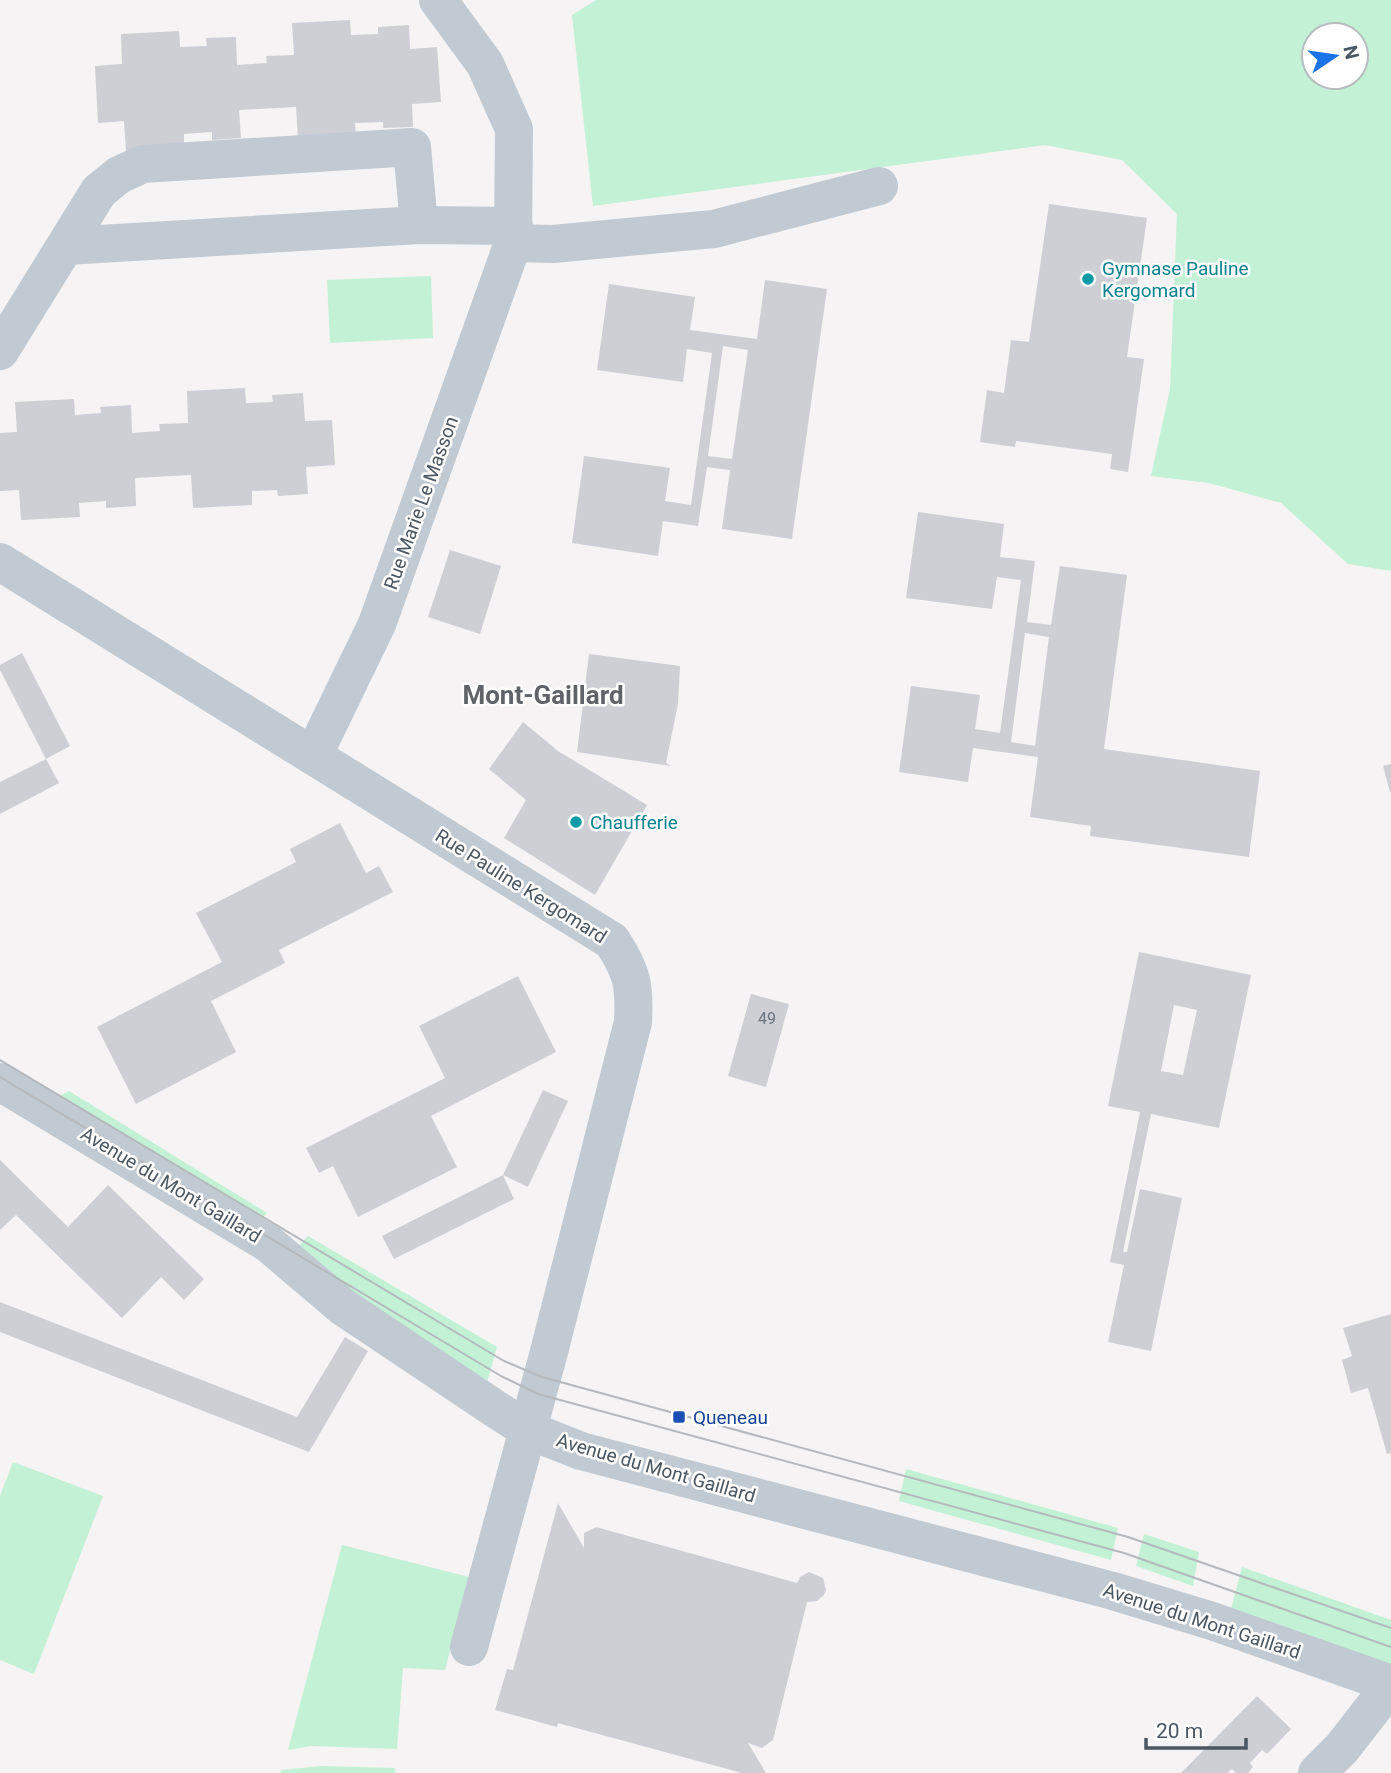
<svg xmlns="http://www.w3.org/2000/svg" width="1391" height="1773" viewBox="0 0 1391 1773" font-family="Roboto,sans-serif">
	<style>
		.green { fill: #c3f1d5; fill-rule: evenodd }
		.building { fill: #cdcfd5; fill-rule: evenodd }
		.lines { fill: none; stroke-linecap: round; stroke-linejoin: round }
		.minor { stroke: #c1cad2; stroke-width: 38 }
		.tram { stroke: #b5b8bd; stroke-width: 2 }
		.culture-dot { fill: #0f9aa8; stroke: #fff; stroke-width: 2.5 }
		.transit-dot { fill: #1a4fb4; stroke: #fff; stroke-width: 2.5 }
		.labels { text-anchor: middle; dominant-baseline: central; stroke-width: 5; stroke-linejoin: round; paint-order: stroke }
		.number-label { font-size: 16px; fill: #6b747e }
		.culture-label { font-size: 19px; fill: #0d838f; stroke: #fff; text-anchor: start }
		.street-label { font-size: 19px; fill: #4a5661; stroke: #fff }
		.transit-label { font-size: 19px; fill: #164399; stroke: #fff; text-anchor: start }
		.district-label { font-size: 26px; font-weight: bold; fill: #5f6368; stroke: #fff }
	</style>
	<rect width="100%" height="100%" fill="#f5f3f3"/>
	<g class="green">
		<path d="M 596,0 L 1391,0 L 1391,571 L 1348,564 L 1281,503 L 1209,483 L 1151,476 L 1170,389 L 1177,214 L 1122,160 L 1045,145 L 593,206 L 572,15 ZM 1314,35 L 1356,35 L 1356,77 L 1314,77 Z"/>
		<path d="M 431,276 L 433,338 L 330,343 L 327,280 Z"/>
		<path d="M 69,1091 L 267,1213 L 256,1224 L 49,1102 Z"/>
		<path d="M 308,1236 L 497,1347 L 485,1389 L 295,1250 Z"/>
		<path d="M 13,1462 L 103,1496 L 34,1674 L 0,1660 L 0,1496 Z"/>
		<path d="M 906,1469 L 1118,1528 L 1111,1560 L 899,1501 Z"/>
		<path d="M 1144,1534 L 1199,1552 L 1193,1586 L 1136,1566 Z"/>
		<path d="M 342,1545 L 469,1577 L 445,1670 L 403,1668 L 397,1749 L 311,1746 L 288,1750 Z"/>
		<path d="M 1242,1567 L 1391,1620 L 1391,1667 L 1231,1609 Z"/>
		<path d="M 321,1766 L 322,1766 L 395,1768 L 395,1773 L 281,1773 L 281,1770 Z"/>
	</g>
	<g class="building">
		<path d="M 350,20 L 351,35 L 378,34 L 378,27 L 409,25 L 410,49 L 437,47 L 441,102 L 412,104 L 413,127 L 383,128 L 383,122 L 355,123 L 356,137 L 298,140 L 296,107 L 239,110 L 241,138 L 212,140 L 212,132 L 184,134 L 184,149 L 126,152 L 124,121 L 98,123 L 95,66 L 122,64 L 121,34 L 179,31 L 180,47 L 207,46 L 206,38 L 236,37 L 237,65 L 267,63 L 266,56 L 294,55 L 292,23 Z"/>
		<path d="M 1049,204 L 1147,218 L 1127,357 L 1144,359 L 1128,472 L 1110,469 L 1112,454 L 1016,441 L 1015,447 L 980,442 L 987,390 L 1004,393 L 1011,340 L 1029,342 Z"/>
		<path d="M 765,280 L 827,289 L 792,539 L 722,529 L 730,470 L 707,467 L 698,526 L 663,521 L 658,556 L 572,543 L 584,456 L 670,468 L 665,501 L 691,505 L 712,353 L 687,349 L 683,382 L 597,370 L 609,284 L 695,297 L 690,330 L 757,339 ZM 723,346 L 748,350 L 732,459 L 708,456 Z"/>
		<path d="M 245,388 L 246,403 L 273,402 L 272,395 L 303,393 L 305,421 L 332,420 L 335,465 L 306,467 L 308,494 L 278,496 L 277,490 L 252,491 L 252,505 L 193,508 L 191,475 L 135,478 L 136,506 L 106,508 L 106,501 L 79,503 L 80,517 L 21,520 L 19,490 L 0,491 L 0,433 L 17,432 L 15,402 L 74,399 L 75,415 L 101,413 L 100,407 L 131,405 L 132,433 L 160,431 L 159,424 L 188,423 L 187,391 Z"/>
		<path d="M 918,512 L 1004,524 L 1000,557 L 1035,561 L 1027,622 L 1051,625 L 1060,566 L 1127,575 L 1104,749 L 1260,771 L 1249,857 L 1090,836 L 1091,826 L 1030,817 L 1038,757 L 973,748 L 968,782 L 899,772 L 911,686 L 980,695 L 975,729 L 1000,733 L 1021,580 L 997,577 L 992,609 L 906,598 ZM 1025,633 L 1049,637 L 1035,746 L 1011,742 Z"/>
		<path d="M 450,550 L 501,566 L 480,634 L 428,617 Z"/>
		<path d="M 22,653 L 70,746 L 46,759 L 0,670 L 0,665 Z"/>
		<path d="M 589,654 L 680,666 L 678,704 L 666,763 L 671,766 L 577,752 Z"/>
		<path d="M 523,722 L 558,751 L 647,805 L 595,895 L 504,838 L 526,800 L 489,769 Z"/>
		<path d="M 46,759 L 59,783 L 0,814 L 0,782 Z"/>
		<path d="M 1391,764 L 1391,792 L 1390,792 L 1383,766 Z"/>
		<path d="M 340,823 L 366,873 L 379,866 L 393,892 L 279,950 L 285,963 L 211,1001 L 236,1052 L 136,1104 L 97,1027 L 222,962 L 196,913 L 296,862 L 290,849 Z"/>
		<path d="M 1139,952 L 1251,975 L 1219,1128 L 1151,1114 L 1123,1252 L 1127,1252 L 1140,1189 L 1182,1198 L 1151,1351 L 1108,1342 L 1124,1265 L 1110,1262 L 1140,1112 L 1108,1106 ZM 1174,1005 L 1197,1010 L 1183,1075 L 1161,1071 Z"/>
		<path d="M 518,976 L 556,1052 L 431,1116 L 457,1167 L 358,1217 L 333,1166 L 319,1173 L 306,1148 L 445,1078 L 419,1026 Z"/>
		<path d="M 751,994 L 789,1004 L 766,1087 L 728,1076 Z"/>
		<path d="M 543,1090 L 568,1101 L 528,1187 L 503,1175 Z"/>
		<path d="M 0,1160 L 68,1227 L 108,1185 L 204,1279 L 184,1300 L 161,1277 L 122,1318 L 16,1215 L 0,1230 Z"/>
		<path d="M 503,1175 L 514,1199 L 394,1259 L 382,1236 Z"/>
		<path d="M 0,1302 L 297,1417 L 345,1337 L 368,1351 L 309,1452 L 0,1332 Z"/>
		<path d="M 1391,1314 L 1391,1453 L 1387,1454 L 1368,1388 L 1351,1393 L 1342,1360 L 1352,1356 L 1343,1328 Z"/>
		<path d="M 558,1503 L 584,1548 L 584,1533 L 596,1527 L 797,1583 L 800,1577 L 809,1572 L 823,1578 L 826,1590 L 824,1595 L 817,1601 L 807,1602 L 773,1740 L 762,1748 L 748,1743 L 766,1773 L 742,1773 L 558,1723 L 557,1727 L 495,1710 L 507,1669 L 513,1670 Z"/>
		<path d="M 1257,1696 L 1291,1729 L 1267,1754 L 1262,1750 L 1250,1763 L 1253,1767 L 1248,1773 L 1236,1773 L 1232,1769 L 1227,1773 L 1181,1773 Z"/>
	</g>
	<g class="lines">
		<g class="minor">
			<path d="M 513,243 L 553,244 L 714,229 L 879,186"/>
			<path d="M 66,246 L 419,225 L 514,226"/>
			<path d="M 0,351 L 99,191 L 119,175 L 143,164 L 412,147 L 419,225"/>
			<path d="M 0,562 L 612,941 C 632,972 635,985 633,1022 L 550,1348 L 469,1647"/>
			<path d="M 313,756 L 377,624 L 513,243 L 514,129 L 485,64 L 438,0"/>
			<path d="M 0,1082 L 269,1244 L 343,1307 L 494,1408 L 528,1430 L 581,1451 L 1113,1591 L 1212,1621 L 1391,1684"/>
			<path d="M 1317,1773 L 1342,1748 L 1391,1685"/>
		</g>
		<g class="tram">
			<path d="M 0,1060 L 504,1361 L 542,1377 L 1128,1537 L 1391,1628"/>
			<path d="M 0,1077 L 501,1376 L 538,1394 L 1124,1553 L 1391,1647"/>
		</g>
	</g>
	<g class="culture-dot">
		<circle cx="1088" cy="279" r="7"/>
		<circle cx="576" cy="822" r="7"/>
	</g>
	<rect class="transit-dot" x="672" y="1410" width="14" height="14" rx="3.5"/>
	<g class="labels">
		<g class="number-label">
			<text x="767" y="1018">49</text>
		</g>
		<g class="culture-label">
			<text x="1102" y="268">Gymnase Pauline<tspan x="1102" dy="22">Kergomard</tspan></text>
			<text x="590" y="822">Chaufferie</text>
		</g>
		<g class="street-label">
			<text transform="translate(421 503) rotate(-70)">Rue Marie Le Masson</text>
			<text transform="translate(521 886) rotate(32)">Rue Pauline Kergomard</text>
			<text transform="translate(171 1185) rotate(31)">Avenue du Mont Gaillard</text>
			<text transform="translate(656 1468) rotate(16)">Avenue du Mont Gaillard</text>
			<text transform="translate(1202 1621) rotate(18)">Avenue du Mont Gaillard</text>
		</g>
		<g class="transit-label">
			<text x="693" y="1417">Queneau</text>
		</g>
		<g class="district-label">
			<text x="543" y="695">Mont-Gaillard</text>
		</g>
	</g>
	<g transform="translate(1335 56) rotate(77)"><circle r="33" fill="#ffffff" stroke="#b7bbc0" stroke-width="2"/>
	<path d="M0-5L12 26L0 18L-12 26Z" fill="#1a73e8"/>
	<text y="-10" font-size="19" font-weight="bold" text-anchor="middle" fill="#4a5661">N</text>
	</g>
	<path d="M1146 1738v10h100v-10" fill="none" stroke="#4a5661" stroke-width="3.5"/>
	<text x="1156" y="1738" font-size="21" fill="#4a5661" stroke="#ffffff" stroke-width="5" paint-order="stroke">20 m</text>
</svg>
